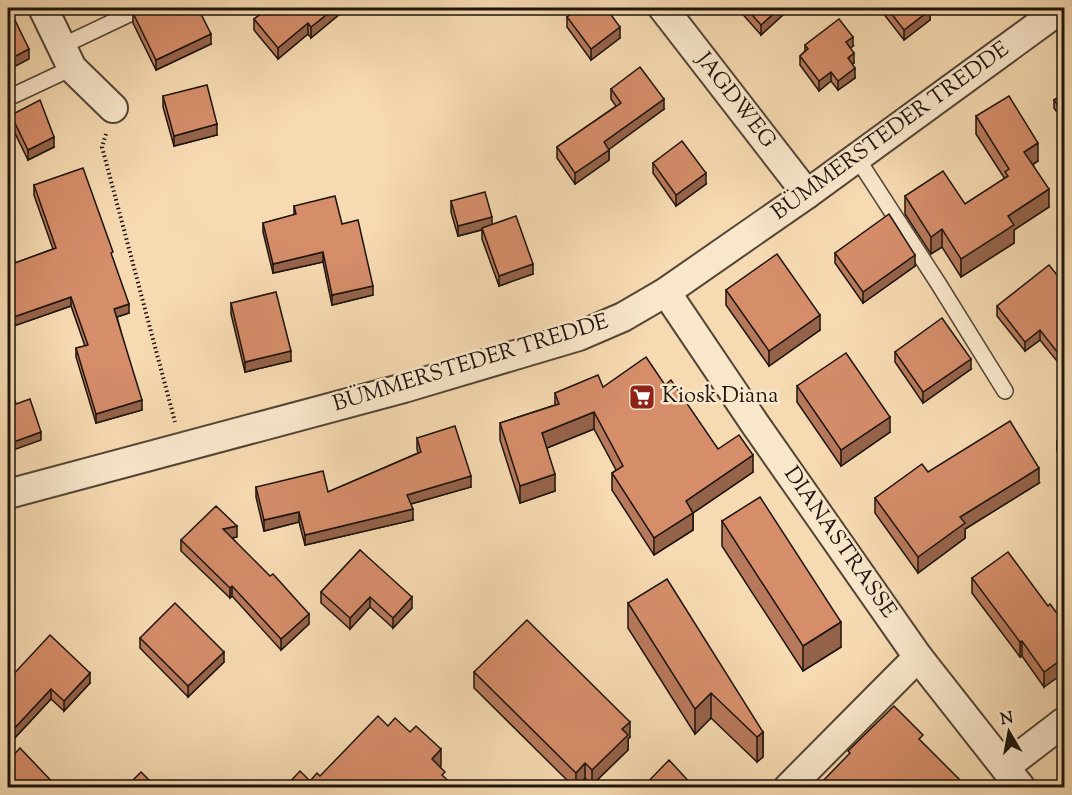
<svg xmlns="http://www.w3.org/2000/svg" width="1072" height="795" viewBox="0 0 1072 795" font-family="'Sorts Mill Goudy',serif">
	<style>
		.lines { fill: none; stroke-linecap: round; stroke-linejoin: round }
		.service-casing { stroke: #544636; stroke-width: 18 }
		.minor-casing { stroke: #544636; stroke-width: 32 }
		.path { stroke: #1e140d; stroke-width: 4; stroke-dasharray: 1.5 3; stroke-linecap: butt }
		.service { stroke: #f9e7cc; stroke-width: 15 }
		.minor { stroke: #f9e7cc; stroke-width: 28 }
		.wall { fill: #b7795b; stroke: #1e140d; stroke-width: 1.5 }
		.shaded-wall { fill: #95634a; stroke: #1e140d; stroke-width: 1.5 }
		.building { fill: #d58d6a; stroke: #1e140d; stroke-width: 1.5 }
		.labels { text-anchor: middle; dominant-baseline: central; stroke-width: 5; stroke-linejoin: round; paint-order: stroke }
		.street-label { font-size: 22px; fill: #1e140d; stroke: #f9e7cc }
		.poi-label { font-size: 22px; fill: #1e140d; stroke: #f9e7cc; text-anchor: start }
	</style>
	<rect width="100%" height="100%" fill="#f6dab1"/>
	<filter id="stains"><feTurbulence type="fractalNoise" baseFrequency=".00333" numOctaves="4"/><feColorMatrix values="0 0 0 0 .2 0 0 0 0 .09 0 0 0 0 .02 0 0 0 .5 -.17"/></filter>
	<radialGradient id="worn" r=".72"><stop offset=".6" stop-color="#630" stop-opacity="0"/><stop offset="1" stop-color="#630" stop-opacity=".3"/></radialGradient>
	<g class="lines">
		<defs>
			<g id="service">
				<path d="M 62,46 L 142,8"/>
				<path d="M 8,98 L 72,68"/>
				<path d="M 857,158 L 938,283 L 1005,391"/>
			</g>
			<g id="minor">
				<path d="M 43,8 L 72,68 L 113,108"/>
				<path d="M 663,8 L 807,194"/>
				<path d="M 666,292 L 755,424 L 918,657 L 1021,788"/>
				<path d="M 8,494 L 404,388 L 579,336 L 623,317 L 666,292 L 807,194 L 1062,8"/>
				<path d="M 1005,767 L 1064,722"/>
				<path d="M 788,788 L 918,657"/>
			</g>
		</defs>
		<use href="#service" class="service-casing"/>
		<use href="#minor" class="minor-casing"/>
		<path class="path" d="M 106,134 L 102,147 L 175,422"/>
		<use href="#service" class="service"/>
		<use href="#minor" class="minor"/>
	</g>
	<g class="wall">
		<path d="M 269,8 L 347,8 L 311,38 L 308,34 L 278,59 L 254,30 L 254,19 Z"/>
		<path d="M 738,8 L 784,8 L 784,14 L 761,35 L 738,9 Z"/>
		<path d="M 879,8 L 929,8 L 930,20 L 904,40 Z"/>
		<path d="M 133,13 L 211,44 L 156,70 L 133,23 Z"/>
		<path d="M 567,17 L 620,38 L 591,60 L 567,27 Z"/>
		<path d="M 805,45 L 853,46 L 850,48 L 854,63 L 852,64 L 855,78 L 838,90 L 831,81 L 819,91 L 800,65 L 800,56 L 805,51 Z"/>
		<path d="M 611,89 L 664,109 L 609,149 L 609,160 L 575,184 L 557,158 L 557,147 L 616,106 L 611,99 Z"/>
		<path d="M 1065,93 L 1065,123 L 1054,108 L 1054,100 Z"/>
		<path d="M 163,96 L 217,135 L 174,146 L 163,107 Z"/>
		<path d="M 11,115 L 54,147 L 28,160 L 11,125 Z"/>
		<path d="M 976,116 L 1038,161 L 1033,164 L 1049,207 L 1014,230 L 1014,243 L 961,277 L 942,247 L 931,254 L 905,214 L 905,196 L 965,204 L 1005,179 L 976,134 Z"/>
		<path d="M 653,163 L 706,184 L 676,206 L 653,173 Z"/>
		<path d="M 34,185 L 113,259 L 129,313 L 117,317 L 142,410 L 96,423 L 76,357 L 76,348 L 85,346 L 71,306 L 8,328 L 8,235 L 15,263 L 53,249 L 34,195 Z"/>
		<path d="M 451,201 L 492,225 L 533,274 L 499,286 L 482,239 L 482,230 L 458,236 L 451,212 Z"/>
		<path d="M 294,206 L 342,224 L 373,295 L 332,305 L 323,262 L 273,273 L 263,232 L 263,223 L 294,215 Z"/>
		<path d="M 835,253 L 915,266 L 863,303 L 835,263 Z"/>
		<path d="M 1065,285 L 1065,371 L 1040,340 L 1025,351 L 997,316 L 997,306 Z"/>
		<path d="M 726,290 L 820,330 L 769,366 L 726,305 Z"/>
		<path d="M 231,303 L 291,361 L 245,372 L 231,314 Z"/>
		<path d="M 895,352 L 971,369 L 923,403 L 895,362 Z"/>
		<path d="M 665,385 L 718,449 L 753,472 L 693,513 L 693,530 L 654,555 L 612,490 L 612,473 L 616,470 L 594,429 L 547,448 L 555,491 L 520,503 L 500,440 L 500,423 L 555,405 L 555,393 L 603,387 Z"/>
		<path d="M 797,386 L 890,432 L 841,466 L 797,402 Z"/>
		<path d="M 1065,436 L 1065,460 L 1057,451 L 1057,441 Z"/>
		<path d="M 417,438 L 471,487 L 411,504 L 413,520 L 305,545 L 299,522 L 264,531 L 256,497 L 256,487 L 328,492 L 418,453 L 417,449 Z"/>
		<path d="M 928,472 L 1039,483 L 965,529 L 965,538 L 918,573 L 875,513 L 875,498 Z"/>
		<path d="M 722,521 L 841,647 L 803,671 L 722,546 Z"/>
		<path d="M 237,537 L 232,538 L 309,624 L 281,650 L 232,596 L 230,598 L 181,551 L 181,540 Z"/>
		<path d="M 360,550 L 412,608 L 393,628 L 370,607 L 350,629 L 321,603 L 321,592 Z"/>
		<path d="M 972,578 L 1048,606 L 1044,687 L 1022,656 L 1020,657 L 972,593 Z"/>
		<path d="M 628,603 L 763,732 L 763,757 L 757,762 L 711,718 L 695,734 L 628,628 Z"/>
		<path d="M 140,638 L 224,662 L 188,697 L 140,648 Z"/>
		<path d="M 474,672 L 630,737 L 628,739 L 628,750 L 592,785 L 585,778 L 575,788 L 474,688 Z"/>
		<path d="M 8,680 L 90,683 L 64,711 L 51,699 L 11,742 L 8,739 Z"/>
	</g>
	<g class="shaded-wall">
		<path d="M 335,8 L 347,8 L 311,38 L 311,27 Z"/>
		<path d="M 780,8 L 784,8 L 784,14 L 761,35 L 761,25 Z"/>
		<path d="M 930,10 L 930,20 L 904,40 L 904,30 Z"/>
		<path d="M 308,23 L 308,34 L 278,59 L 278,48 Z"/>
		<path d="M 620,27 L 620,38 L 591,60 L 591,49 Z"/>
		<path d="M 211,34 L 211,44 L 156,70 L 156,60 Z"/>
		<path d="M 853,37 L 853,46 L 846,52 L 846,42 Z"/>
		<path d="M 29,49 L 29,59 L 8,70 L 8,60 Z"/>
		<path d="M 854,53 L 854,63 L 848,68 L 848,58 Z"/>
		<path d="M 855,68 L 855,78 L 838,90 L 838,81 Z"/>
		<path d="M 831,72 L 831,81 L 819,91 L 819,81 Z"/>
		<path d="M 664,99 L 664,109 L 604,153 L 604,142 Z"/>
		<path d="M 217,124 L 217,135 L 174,146 L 174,136 Z"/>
		<path d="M 54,137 L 54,147 L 28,160 L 28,150 Z"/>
		<path d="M 1038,143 L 1038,161 L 1024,170 L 1024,152 Z"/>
		<path d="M 609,150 L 609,160 L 575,184 L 575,173 Z"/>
		<path d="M 706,173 L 706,184 L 676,206 L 676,195 Z"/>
		<path d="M 1049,189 L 1049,207 L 1014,230 L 1014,243 L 961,277 L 961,259 L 1008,216 Z"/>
		<path d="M 492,217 L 492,227 L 458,236 L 458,226 Z"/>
		<path d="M 942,229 L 942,247 L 931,254 L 931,237 Z"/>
		<path d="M 323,252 L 323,262 L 273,273 L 273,264 Z"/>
		<path d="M 915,255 L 915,266 L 863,303 L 863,292 Z"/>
		<path d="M 533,264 L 533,274 L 499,286 L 499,276 Z"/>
		<path d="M 373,286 L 373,295 L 332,305 L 332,295 Z"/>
		<path d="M 71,297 L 71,306 L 8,328 L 8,319 Z"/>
		<path d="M 129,304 L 129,313 L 114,318 L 114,309 Z"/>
		<path d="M 820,315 L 820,330 L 769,366 L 769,351 Z"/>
		<path d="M 1040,330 L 1040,340 L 1025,351 L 1025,342 Z"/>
		<path d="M 291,351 L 291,361 L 245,372 L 245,362 Z"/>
		<path d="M 971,359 L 971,369 L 923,403 L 923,392 Z"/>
		<path d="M 142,400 L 142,410 L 96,423 L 96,414 Z"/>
		<path d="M 594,412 L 594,429 L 542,450 L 542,433 Z"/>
		<path d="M 890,417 L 890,432 L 841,466 L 841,450 Z"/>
		<path d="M 41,432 L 41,440 L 8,452 L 8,444 Z"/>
		<path d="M 753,455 L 753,472 L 693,513 L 693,530 L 654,555 L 654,538 L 686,501 Z"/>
		<path d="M 1039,468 L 1039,483 L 965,529 L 965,538 L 918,573 L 918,557 L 960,517 Z"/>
		<path d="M 555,474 L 555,491 L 520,503 L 520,486 Z"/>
		<path d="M 471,476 L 471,487 L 407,505 L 407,495 Z"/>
		<path d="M 413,509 L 413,520 L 305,545 L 305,535 Z"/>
		<path d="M 299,512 L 299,522 L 264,531 L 264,520 Z"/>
		<path d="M 237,526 L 237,537 L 223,540 L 223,529 Z"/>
		<path d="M 232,586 L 232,596 L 230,598 L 230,588 Z"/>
		<path d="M 370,597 L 370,607 L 350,629 L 350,618 Z"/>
		<path d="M 412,597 L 412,608 L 393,628 L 393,618 Z"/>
		<path d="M 8,600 L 9,600 L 9,610 L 8,611 Z"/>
		<path d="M 309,614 L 309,624 L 281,650 L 281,639 Z"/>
		<path d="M 841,622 L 841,647 L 803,671 L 803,646 Z"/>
		<path d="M 1022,641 L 1022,656 L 1020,657 L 1020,642 Z"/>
		<path d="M 224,652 L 224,662 L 188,697 L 188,686 Z"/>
		<path d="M 1065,657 L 1065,672 L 1044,687 L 1044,672 Z"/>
		<path d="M 90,673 L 90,683 L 64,711 L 64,701 Z"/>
		<path d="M 51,689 L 51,699 L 11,742 L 11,732 Z"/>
		<path d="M 711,693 L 711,718 L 695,734 L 695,709 Z"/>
		<path d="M 630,722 L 630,737 L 628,739 L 628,750 L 592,785 L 592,770 L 622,729 Z"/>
		<path d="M 763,732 L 763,757 L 757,762 L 757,737 Z"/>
		<path d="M 441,749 L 441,766 L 432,776 L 432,759 Z"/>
		<path d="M 585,763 L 585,778 L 576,788 L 576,773 Z"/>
	</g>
	<g class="building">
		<path d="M 8,8 L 9,8 L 29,49 L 8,60 Z"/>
		<path d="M 142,8 L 198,8 L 211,34 L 156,60 L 133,13 Z"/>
		<path d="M 269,8 L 335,8 L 311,27 L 308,23 L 278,48 L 254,19 Z"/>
		<path d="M 580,8 L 606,8 L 620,27 L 591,49 L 567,17 Z"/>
		<path d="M 746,8 L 780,8 L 761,25 Z"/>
		<path d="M 887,8 L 929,8 L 930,10 L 904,30 Z"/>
		<path d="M 839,19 L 853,37 L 846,42 L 854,53 L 848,58 L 855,68 L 838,81 L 831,72 L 819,81 L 800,56 L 808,49 L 805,45 Z"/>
		<path d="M 640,67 L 664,99 L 604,142 L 609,150 L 575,173 L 557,147 L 621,103 L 611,89 Z"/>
		<path d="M 207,85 L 217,124 L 174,136 L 163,96 Z"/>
		<path d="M 1065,93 L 1065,115 L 1054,100 Z"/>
		<path d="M 1009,96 L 1038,143 L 1024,152 L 1049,189 L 1008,216 L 1014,225 L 961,259 L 942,229 L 931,237 L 905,196 L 943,171 L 965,204 L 1008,176 L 1005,172 L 1009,169 L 976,116 Z"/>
		<path d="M 40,100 L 54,137 L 28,150 L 11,115 Z"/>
		<path d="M 682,141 L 706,173 L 676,195 L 653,163 Z"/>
		<path d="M 83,168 L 113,252 L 111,253 L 129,304 L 114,309 L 142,400 L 96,414 L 76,348 L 88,345 L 71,297 L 8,319 L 8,235 L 15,263 L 56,248 L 34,185 Z"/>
		<path d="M 485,192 L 492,217 L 458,226 L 451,201 Z"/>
		<path d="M 335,196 L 342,224 L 358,220 L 373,286 L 332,295 L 323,252 L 273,264 L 263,223 L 296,214 L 294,206 Z"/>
		<path d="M 889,214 L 915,255 L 863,292 L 835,253 Z"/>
		<path d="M 516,216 L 533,264 L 499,276 L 482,228 Z"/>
		<path d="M 777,254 L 820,315 L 769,351 L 726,290 Z"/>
		<path d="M 1049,265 L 1065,285 L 1065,362 L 1040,330 L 1025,342 L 997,306 Z"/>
		<path d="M 276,292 L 291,351 L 245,362 L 231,303 Z"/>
		<path d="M 942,318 L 971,359 L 923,392 L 895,352 Z"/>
		<path d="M 846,353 L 890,417 L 841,450 L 797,386 Z"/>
		<path d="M 646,357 L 665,385 L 671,380 L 718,449 L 739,435 L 753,455 L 686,501 L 693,513 L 654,538 L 612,473 L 623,466 L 594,412 L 542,433 L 555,474 L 520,486 L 500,423 L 559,404 L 555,393 L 598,375 L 603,387 Z"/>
		<path d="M 8,378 L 16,404 L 30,399 L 41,432 L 8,444 Z"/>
		<path d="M 1010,421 L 1039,468 L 960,517 L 965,523 L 918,557 L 875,498 L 922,464 L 928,472 Z"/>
		<path d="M 455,426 L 471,476 L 407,495 L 413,509 L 305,535 L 299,512 L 264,520 L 256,487 L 323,471 L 328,492 L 421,452 L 417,438 Z"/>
		<path d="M 1065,436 L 1065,451 L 1057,441 Z"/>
		<path d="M 760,497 L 841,622 L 803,646 L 722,521 Z"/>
		<path d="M 216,506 L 237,526 L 223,529 L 270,576 L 273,574 L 309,614 L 281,639 L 232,586 L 230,588 L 181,540 Z"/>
		<path d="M 360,550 L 412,597 L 393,618 L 370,597 L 350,618 L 321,592 Z"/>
		<path d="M 1008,552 L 1048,606 L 1050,604 L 1065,624 L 1065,657 L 1044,672 L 1022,641 L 1020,642 L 972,578 Z"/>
		<path d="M 667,579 L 763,732 L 757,737 L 711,693 L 695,709 L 628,603 Z"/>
		<path d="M 175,603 L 224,652 L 188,686 L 140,638 Z"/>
		<path d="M 527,620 L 630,722 L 622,729 L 628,735 L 592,770 L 585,763 L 576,773 L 474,672 Z"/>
		<path d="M 50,635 L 90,673 L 64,701 L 51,689 L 11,732 L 8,729 L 8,680 Z"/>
		<path d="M 894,706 L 923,735 L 919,739 L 967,787 L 816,788 L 850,753 L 848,751 Z"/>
		<path d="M 378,716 L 388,726 L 395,718 L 410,732 L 416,726 L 441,749 L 432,759 L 445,772 L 442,775 L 456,788 L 391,788 L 387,783 L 383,788 L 284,788 L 300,771 L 310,781 L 317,773 L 320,776 Z"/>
		<path d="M 20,748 L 58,788 L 8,788 L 8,761 Z"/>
		<path d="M 669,760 L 695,788 L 642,788 Z"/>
		<path d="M 141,772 L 157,788 L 125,788 Z"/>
	</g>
	<defs>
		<symbol id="supermarket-square" viewBox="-11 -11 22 22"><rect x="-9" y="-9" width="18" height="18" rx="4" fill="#8f2418" stroke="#f9e7cc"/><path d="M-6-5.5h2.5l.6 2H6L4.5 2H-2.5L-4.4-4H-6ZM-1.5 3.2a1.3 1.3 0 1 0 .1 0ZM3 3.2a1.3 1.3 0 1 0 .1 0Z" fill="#fff"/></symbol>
	</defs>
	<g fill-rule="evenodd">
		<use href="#supermarket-square" x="627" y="382" width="30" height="30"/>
	</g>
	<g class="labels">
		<g class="street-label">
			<text transform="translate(735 101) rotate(52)">JAGDWEG</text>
			<text transform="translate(891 132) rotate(-36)">BÜMMERSTEDER TREDDE</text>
			<text transform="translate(471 364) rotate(-17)">BÜMMERSTEDER TREDDE</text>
			<text transform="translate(839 543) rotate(55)">DIANASTRASSE</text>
		</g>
		<g class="poi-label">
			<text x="662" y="397">Kiosk Diana</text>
		</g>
	</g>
	<rect width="1072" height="795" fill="none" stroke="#f6dab1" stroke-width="30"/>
	<rect x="9" y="9" width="1054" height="777" fill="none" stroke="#1e140d" stroke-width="3"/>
	<rect x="15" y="15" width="1042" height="765" fill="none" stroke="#1e140d" stroke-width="1.5"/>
	<g transform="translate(1009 732) rotate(350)" stroke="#f9e7cc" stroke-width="4.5" paint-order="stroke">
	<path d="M0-4.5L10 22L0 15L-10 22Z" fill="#1e140d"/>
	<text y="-9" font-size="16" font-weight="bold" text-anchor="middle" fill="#1e140d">N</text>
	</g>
	<rect width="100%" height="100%" filter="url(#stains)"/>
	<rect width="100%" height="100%" fill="url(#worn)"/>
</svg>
